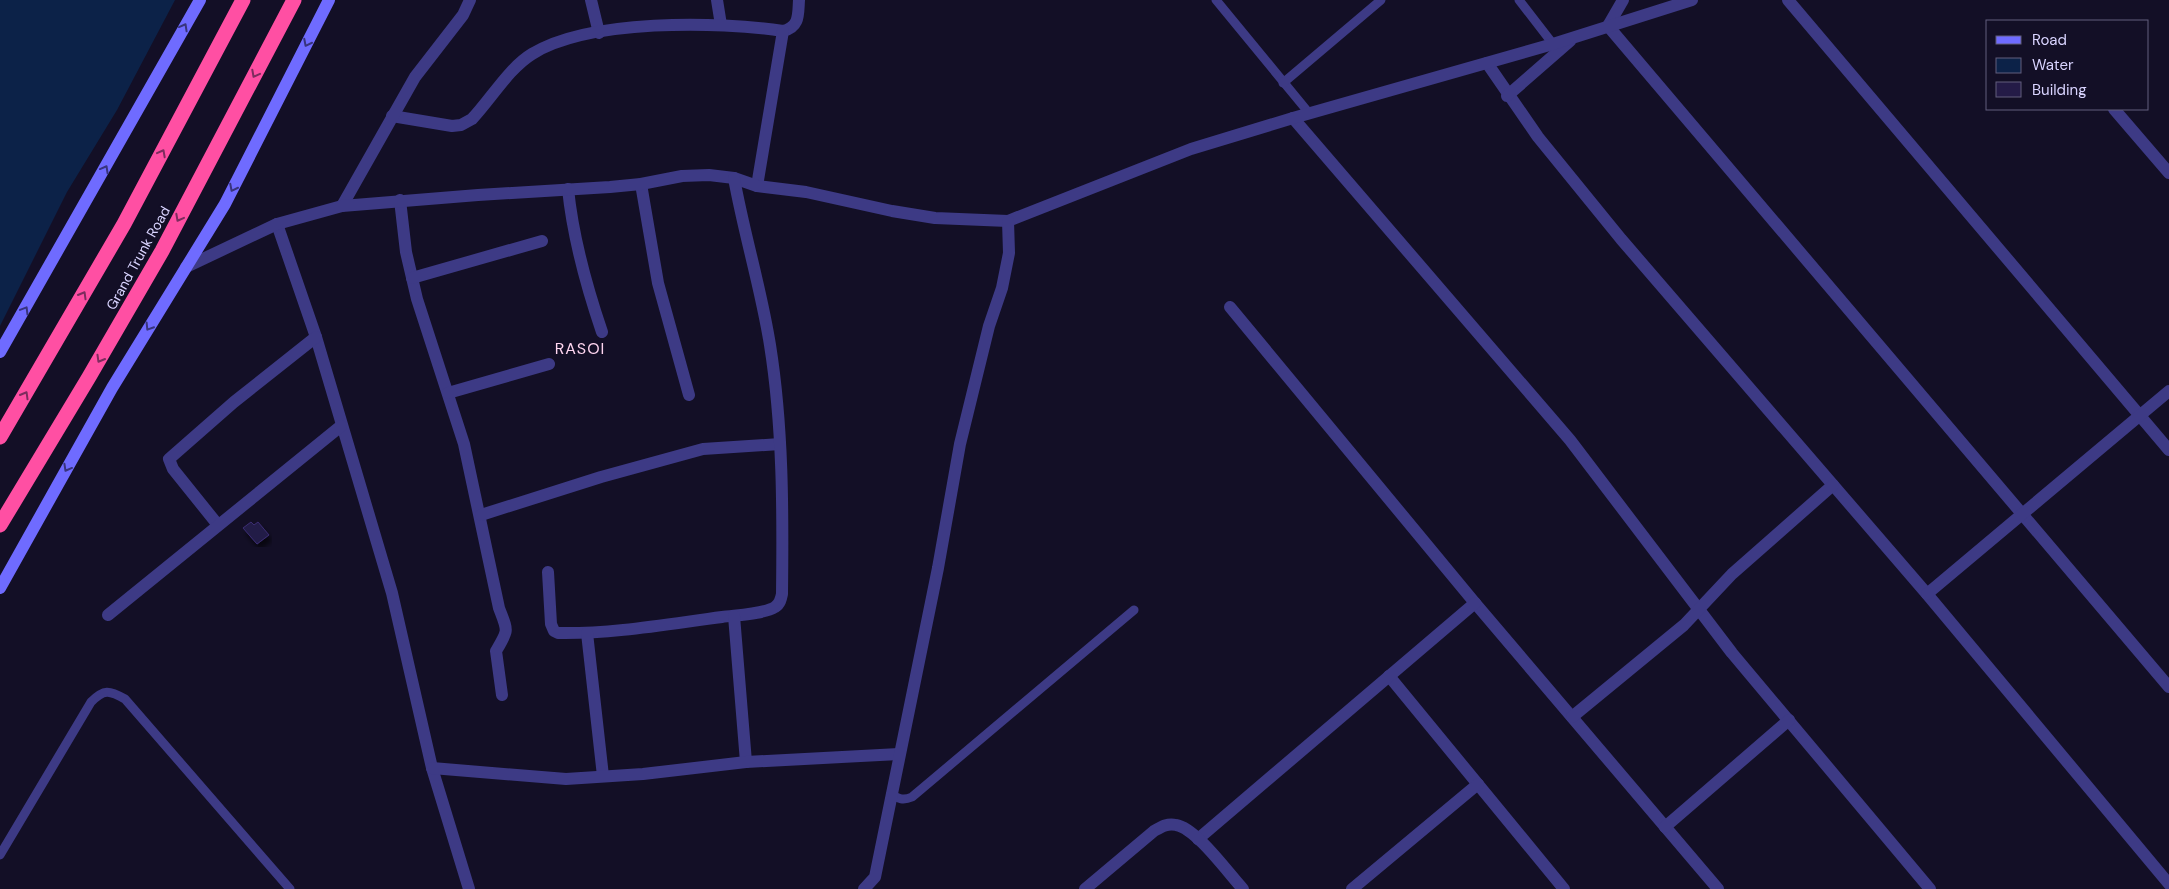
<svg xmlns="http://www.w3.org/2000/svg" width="2169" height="889" viewBox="0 0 2169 889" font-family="'DM Sans',sans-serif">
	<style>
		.water { fill: #0c2248 }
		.building { fill: #241b47; stroke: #3b2d73; filter: url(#shadow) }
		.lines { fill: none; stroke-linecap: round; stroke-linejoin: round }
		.lane { stroke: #3d3a85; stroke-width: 9 }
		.street { stroke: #3d3a85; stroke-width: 12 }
		.secondary { stroke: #6f6bff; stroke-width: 12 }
		.highway { stroke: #ff4fa3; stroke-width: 15 }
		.oneway { stroke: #38347d }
		.oneway2 { stroke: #7d2c5e }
		.labels { text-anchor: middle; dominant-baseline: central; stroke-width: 4; stroke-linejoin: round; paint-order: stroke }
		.street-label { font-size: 14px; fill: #d9d4ff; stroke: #130f26 }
		.quarter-label { font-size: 16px; letter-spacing: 1px; fill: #ffd6f0; stroke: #130f26 }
	</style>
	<defs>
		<filter id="shadow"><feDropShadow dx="3" dy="5.5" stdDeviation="2.5" flood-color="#0009"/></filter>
	</defs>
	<rect width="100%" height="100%" fill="#130f26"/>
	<path class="water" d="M 0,0 L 175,0 L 117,110 L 67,192 L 0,326 Z"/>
	<path class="building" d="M 251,522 L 254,525 L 258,522 L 269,535 L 257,544 L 243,528 Z"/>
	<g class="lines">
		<g class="lane">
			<path d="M 1216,0 L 1309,113"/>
			<path d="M 1519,0 L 1553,44"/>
			<path d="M 1283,83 L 1381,0"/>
			<path d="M 891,794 C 899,799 903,801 912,797 L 1134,610"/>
			<path d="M 0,855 L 91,702 C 104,689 109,690 125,699 L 290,889"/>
		</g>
		<g class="street">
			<path d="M 591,0 L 599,33"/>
			<path d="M 717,0 L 721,25"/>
			<path d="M 1623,0 L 1608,26 L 2169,687"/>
			<path d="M 1788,0 L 2169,450"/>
			<path d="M 1487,63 L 1538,137 L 1621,239 L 1927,594 L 2169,884"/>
			<path d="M 1507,96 L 1570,41"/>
			<path d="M 2114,109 L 2169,173"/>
			<path d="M 392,116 L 452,126 L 461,125 L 472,119 C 491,99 509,68 532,54 C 588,19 718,21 783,31 C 800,27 798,14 799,0"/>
			<path d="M 1293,118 L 1570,440 L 1732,653 L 1930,889"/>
			<path d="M 641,184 L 658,283 L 689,395"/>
			<path d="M 757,186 L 783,31"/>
			<path d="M 568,189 C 573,238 586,285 602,332"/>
			<path d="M 400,200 L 406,252 L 417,299 L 464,444 L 499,608 C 508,632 509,629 496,651 L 502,695"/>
			<path d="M 342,206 L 415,77 L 463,15 L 470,0"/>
			<path d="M 277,224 L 316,337 L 392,593 L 432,768 L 469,889"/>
			<path d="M 186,267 L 277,224 L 342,206 L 478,195 L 610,187 L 641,184 L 682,176 L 709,175 L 734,178 L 757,186 L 806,192 L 892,211 L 935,218 L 1008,221 L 1191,149 L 1293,118 L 1553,44 L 1692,0"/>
			<path d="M 412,278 L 542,241"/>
			<path d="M 1230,307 L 1475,603 L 1718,889"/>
			<path d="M 448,393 L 549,364"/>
			<path d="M 481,515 L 601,477 L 703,449 L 780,444"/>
			<path d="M 218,525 L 173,469 L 169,459 L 234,402 L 316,337"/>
			<path d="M 548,572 L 551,624 L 554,631 L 558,633 C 613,634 668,624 722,617 C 736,615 764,614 775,607 C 780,604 781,599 782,594 C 783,511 783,427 770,345 C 761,288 744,234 734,178"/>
			<path d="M 1927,594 L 2169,391"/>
			<path d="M 108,615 L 341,426"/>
			<path d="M 734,616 L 746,762"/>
			<path d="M 587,633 L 603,776"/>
			<path d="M 1389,676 L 1564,889"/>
			<path d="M 1572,717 L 1684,625 L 1732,574 L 1833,485"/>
			<path d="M 432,768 L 566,779 L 643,774 L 746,762 L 899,754"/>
			<path d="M 1665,827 L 1789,720"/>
			<path d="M 1198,839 L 1475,603"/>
			<path d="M 864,889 L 875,877 L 938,568 L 960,444 L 989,326 L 1002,288 L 1009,253 L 1008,221"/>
			<path d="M 1085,889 L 1154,831 C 1161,827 1167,823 1176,825 C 1196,828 1228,873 1243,889"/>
			<path d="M 1352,889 L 1478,784"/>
		</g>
		<g class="secondary">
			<path d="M 0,352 L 200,0"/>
			<path d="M 0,588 L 112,388 L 225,204 L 329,0"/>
		</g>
		<g class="highway">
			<path d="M 0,437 L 124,224 L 243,0"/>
			<path d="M 0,525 L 89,377 L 162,251 L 294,0"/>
		</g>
	</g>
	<defs><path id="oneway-chevron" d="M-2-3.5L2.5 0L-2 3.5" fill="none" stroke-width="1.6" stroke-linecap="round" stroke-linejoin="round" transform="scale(1.25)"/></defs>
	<g class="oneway">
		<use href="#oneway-chevron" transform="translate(184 27) rotate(-61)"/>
		<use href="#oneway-chevron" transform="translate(307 43) rotate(117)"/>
		<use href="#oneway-chevron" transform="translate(105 169) rotate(-61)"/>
		<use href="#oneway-chevron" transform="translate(233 188) rotate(117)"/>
		<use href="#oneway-chevron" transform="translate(25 310) rotate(-59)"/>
		<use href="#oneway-chevron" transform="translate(149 327) rotate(122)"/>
		<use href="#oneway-chevron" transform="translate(67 468) rotate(119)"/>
	</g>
	<g class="oneway2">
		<use href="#oneway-chevron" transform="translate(255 74) rotate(118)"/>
		<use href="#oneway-chevron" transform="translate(162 153) rotate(-62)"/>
		<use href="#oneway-chevron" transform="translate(179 218) rotate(118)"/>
		<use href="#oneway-chevron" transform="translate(83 295) rotate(-60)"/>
		<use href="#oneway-chevron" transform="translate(100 359) rotate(120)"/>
		<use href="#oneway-chevron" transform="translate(25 395) rotate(-60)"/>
	</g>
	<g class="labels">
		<g class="street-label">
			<text transform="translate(138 258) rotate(-61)">Grand Trunk Road</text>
		</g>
		<g class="quarter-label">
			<text x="580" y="348">RASOI</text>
		</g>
	</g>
	<rect x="1986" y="20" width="162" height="90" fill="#130f26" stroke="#625e7d"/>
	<rect x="1996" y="36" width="25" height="8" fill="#6f6bff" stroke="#625e7d"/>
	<text x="2032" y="45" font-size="15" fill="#d9d4ff">Road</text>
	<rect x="1996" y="58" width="25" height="15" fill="#0c2248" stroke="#625e7d"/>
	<text x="2032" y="70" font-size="15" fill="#d9d4ff">Water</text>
	<rect x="1996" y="82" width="25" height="15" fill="#241b47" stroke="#625e7d"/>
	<text x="2032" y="95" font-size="15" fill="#d9d4ff">Building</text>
</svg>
